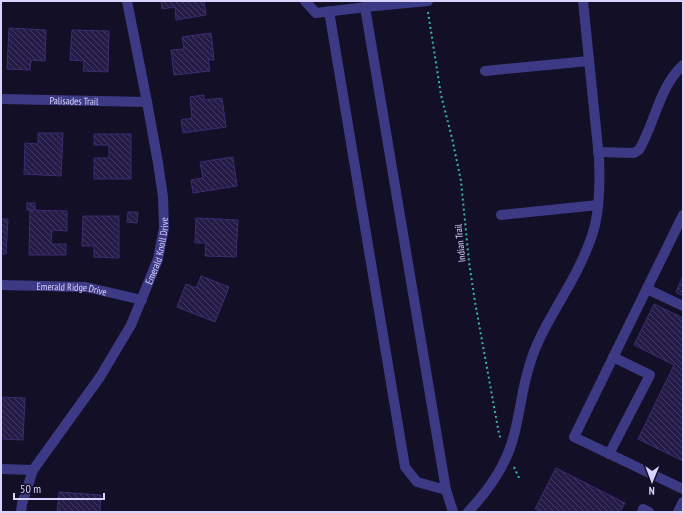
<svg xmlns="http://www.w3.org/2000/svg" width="684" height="513" viewBox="0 0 684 513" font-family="'PT Sans Narrow',sans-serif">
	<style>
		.building { fill: url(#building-back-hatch); stroke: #3b2d73 }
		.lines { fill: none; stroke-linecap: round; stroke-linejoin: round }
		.path { stroke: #2fb8b0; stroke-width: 2; stroke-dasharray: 2 3; stroke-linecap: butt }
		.minor { stroke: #3d3a85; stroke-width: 10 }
		.labels { text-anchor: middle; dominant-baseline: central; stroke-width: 3.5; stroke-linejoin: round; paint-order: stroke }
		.street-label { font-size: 10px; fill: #d9d4ff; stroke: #130f26 }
	</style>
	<defs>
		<pattern id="building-back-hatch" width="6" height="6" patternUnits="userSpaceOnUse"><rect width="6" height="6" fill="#241b47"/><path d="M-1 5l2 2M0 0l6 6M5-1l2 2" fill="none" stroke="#433b63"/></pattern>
	</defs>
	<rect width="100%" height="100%" fill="#130f26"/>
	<g class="building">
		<path d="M 161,1 L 204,1 L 206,15 L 176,20 L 175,7 L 162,9 Z"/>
		<path d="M 9,28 L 46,30 L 45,61 L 31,60 L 30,70 L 7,69 Z"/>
		<path d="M 72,30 L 109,31 L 108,72 L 83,71 L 84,61 L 70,60 Z"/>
		<path d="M 211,33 L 214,60 L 208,60 L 210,71 L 174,75 L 171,50 L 184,49 L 182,37 Z"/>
		<path d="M 204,95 L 204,100 L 222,98 L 226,127 L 183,133 L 181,120 L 192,118 L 190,97 Z"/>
		<path d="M 38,133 L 63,133 L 61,176 L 24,174 L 25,143 L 38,144 Z"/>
		<path d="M 94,134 L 131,134 L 131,179 L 94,179 L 94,158 L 109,158 L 109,145 L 94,145 Z"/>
		<path d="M 233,157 L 237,186 L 193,193 L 191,180 L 203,178 L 200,162 Z"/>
		<rect x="27" y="203" width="8" height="7"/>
		<path d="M 30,210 L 67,211 L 67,231 L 52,230 L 51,244 L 66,244 L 66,255 L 29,255 Z"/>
		<path d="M 128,212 L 138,212 L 137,223 L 127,222 Z"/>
		<path d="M 83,216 L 119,216 L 119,258 L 94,257 L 94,246 L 82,246 Z"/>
		<path d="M 196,218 L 238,220 L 236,257 L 205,256 L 206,243 L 195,243 Z"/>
		<path d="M 1,219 L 8,219 L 6,254 L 1,254 Z"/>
		<path d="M 201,276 L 229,287 L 215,322 L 177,307 L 186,284 L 196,288 Z"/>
		<path d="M 683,276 L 683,296 L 676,292 Z"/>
		<path d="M 654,304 L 683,318 L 683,461 L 638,439 L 674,365 L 634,345 Z"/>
		<path d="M 1,397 L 25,398 L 23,440 L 1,439 Z"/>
		<path d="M 556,468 L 625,503 L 620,512 L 541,512 L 535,509 Z"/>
		<path d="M 59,492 L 101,495 L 100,512 L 57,512 Z"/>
	</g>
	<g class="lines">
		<g class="path">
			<path d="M 428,12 L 441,95 L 452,138 L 461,181 L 469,262 L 475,302 L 499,434 L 501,439"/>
			<path d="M 514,467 L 520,480"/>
		</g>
		<g class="minor">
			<path d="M 305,1 L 316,13 L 375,6"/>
			<path d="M 374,1 L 375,6 L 428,1"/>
			<path d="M 365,7 L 446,490"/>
			<path d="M 329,11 L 405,467 L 417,482 L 446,490 L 453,512"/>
			<path d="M 485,71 L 589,61"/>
			<path id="s1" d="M 1,99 L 147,102"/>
			<path d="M 598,152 L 634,153 L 639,150 C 655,123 659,87 683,65"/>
			<path d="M 501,215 L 598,205"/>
			<path d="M 683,215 L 574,437 L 683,489"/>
			<path id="s2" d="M 1,285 L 86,287 L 142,300"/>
			<path d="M 647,289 L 683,306"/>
			<path d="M 609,454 L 650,375 L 613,357"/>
			<path d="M 1,469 L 33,470"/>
			<path id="s3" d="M 21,512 L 22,504 L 33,470 L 100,377 L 131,325 L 158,259 L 164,228 L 163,197 L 158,163 L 147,102 L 127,1"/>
			<path d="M 468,512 C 488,491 507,464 514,435 C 520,413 522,389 529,367 C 536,341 550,319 563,296 C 576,274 589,249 595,225 C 600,203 600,180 599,158 L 583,1"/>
			<path d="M 642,512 L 643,509 L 649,512"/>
			<path d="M 678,512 L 683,502"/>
		</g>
	</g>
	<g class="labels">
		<g class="street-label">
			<text stroke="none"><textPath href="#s1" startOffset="73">Palisades Trail</textPath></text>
			<text transform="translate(460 243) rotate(-96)">Indian Trail</text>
			<text stroke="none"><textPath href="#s3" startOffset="298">Emerald Knoll Drive</textPath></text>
			<text stroke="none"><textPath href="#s2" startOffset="71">Emerald Ridge Drive</textPath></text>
		</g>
	</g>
	<rect width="684" height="513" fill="none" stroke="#d9d4ff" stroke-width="4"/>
	<g transform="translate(652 481) rotate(181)" stroke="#130f26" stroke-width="3" paint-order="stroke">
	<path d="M0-3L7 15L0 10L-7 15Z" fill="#d9d4ff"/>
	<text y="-6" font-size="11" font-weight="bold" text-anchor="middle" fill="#d9d4ff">N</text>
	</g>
	<path d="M14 493v6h90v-6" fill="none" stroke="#d9d4ff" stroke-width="2"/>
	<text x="20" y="493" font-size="12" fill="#d9d4ff" stroke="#130f26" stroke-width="3" paint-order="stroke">50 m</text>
</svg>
